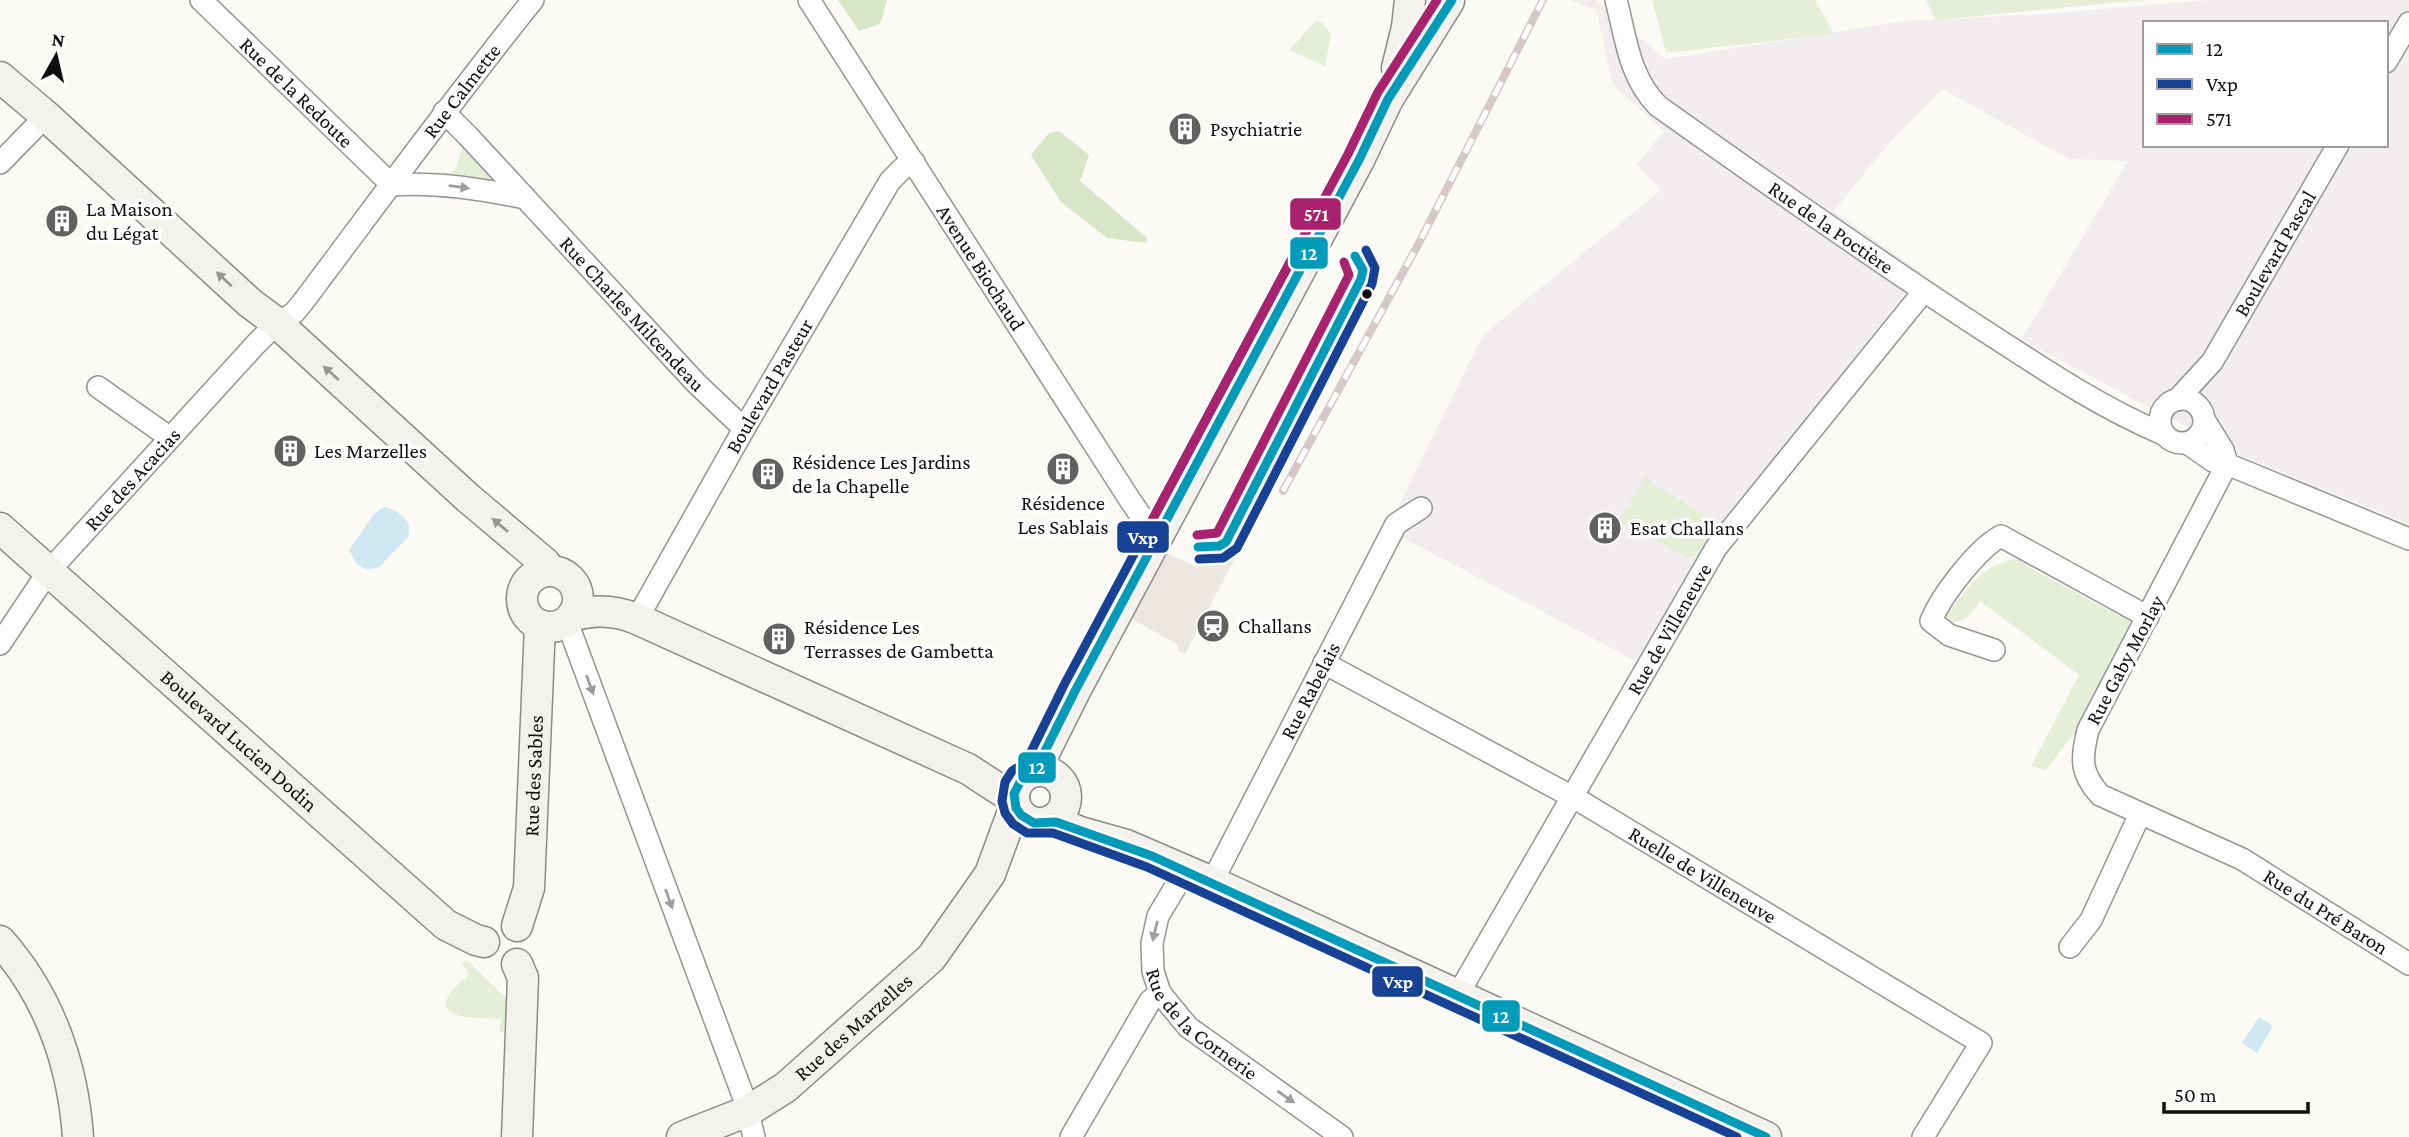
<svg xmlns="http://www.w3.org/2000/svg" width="2409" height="1137" viewBox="0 0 2409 1137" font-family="'Crimson Pro',serif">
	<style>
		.industrial { fill: #f2eef0; fill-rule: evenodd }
		.green { fill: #e7eed8 }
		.forest { fill: #d8e5c7 }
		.plaza { fill: #ebe8e2 }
		.water { fill: #d0e8f1 }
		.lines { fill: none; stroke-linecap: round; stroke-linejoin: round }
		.street-casing { stroke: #959593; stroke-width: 24 }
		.secondary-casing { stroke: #8c8b89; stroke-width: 33 }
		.street { stroke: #fefefe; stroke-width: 21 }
		.secondary { stroke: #f4f2ec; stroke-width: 30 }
		.rail-casing { stroke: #d6c8c9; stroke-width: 8 }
		.rail { stroke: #fff; stroke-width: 5; stroke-dasharray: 16; stroke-linecap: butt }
		.bus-1-casing { stroke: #fff; stroke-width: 14 }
		.bus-2-casing { stroke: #fff; stroke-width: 14 }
		.bus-3-casing { stroke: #fff; stroke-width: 14 }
		.bus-1 { stroke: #009bb9; stroke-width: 9 }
		.bus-2 { stroke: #164194; stroke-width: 9 }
		.bus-3 { stroke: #aa216e; stroke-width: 9 }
		.oneway { fill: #9e9e9e }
		.oneway2 { fill: #989794 }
		.bus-dot { fill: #0f0f0f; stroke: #fff; stroke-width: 2.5 }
		.labels { text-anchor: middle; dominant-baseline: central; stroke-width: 7; stroke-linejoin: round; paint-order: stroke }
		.street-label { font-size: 21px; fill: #0f0f0f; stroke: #fff }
		.poi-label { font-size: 21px; fill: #0f0f0f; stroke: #fff; text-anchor: start }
		.line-badge { stroke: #fff; stroke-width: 2.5 }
		.badge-label { font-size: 19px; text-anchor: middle; font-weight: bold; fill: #fff }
	</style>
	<rect width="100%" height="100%" fill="#fbfaf5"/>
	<path class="industrial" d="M 1570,0 L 1595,0 L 1665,59 L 1905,21 L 2044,14 L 2210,0 L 2409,0 L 2409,524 L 2242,456 L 2021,340 L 2128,161 L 2069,159 L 1942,89 L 1886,147 L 1834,211 L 1921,272 L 1702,554 L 1641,664 L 1387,529 L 1483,335 L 1661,190 L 1636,165 L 1664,131 L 1613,85 L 1596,10 ZM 2145,23 L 2386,23 L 2386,145 L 2145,145 Z"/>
	<g class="green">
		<path d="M 1652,0 L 1815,0 L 1834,34 L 1666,53 Z"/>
		<path d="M 1926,0 L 2144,0 L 1936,20 Z"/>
		<path d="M 1316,21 L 1323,23 L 1331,35 L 1325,66 L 1289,50 Z"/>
		<path d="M 468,145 L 491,174 L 489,180 L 484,185 L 441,179 L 442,172 L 450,173 L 455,170 L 462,149 Z"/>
		<path d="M 1645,476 L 1655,485 L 1725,527 L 1707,553 L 1688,558 L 1619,522 Z"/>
		<path d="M 2014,559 L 2023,560 L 2027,566 L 2119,616 L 2123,612 L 2129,618 L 2129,627 L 2082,723 L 2046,770 L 2031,766 L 2079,675 L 1980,601 C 1972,611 1967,623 1952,622 L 1946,616 C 1968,589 1978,567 2014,559 Z"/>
		<path d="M 467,960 L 506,998 L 507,1007 L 504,1033 L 499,1032 L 501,1019 C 488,1018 438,1021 447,999 C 451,990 462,981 469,974 L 462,963 Z"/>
	</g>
	<g class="forest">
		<path d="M 838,0 L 887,0 L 880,24 L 859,31 Z"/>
		<path d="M 1059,131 L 1089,155 L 1080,181 L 1147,238 L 1146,243 L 1107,238 L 1061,202 L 1031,155 L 1049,133 Z"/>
	</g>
	<path class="plaza" d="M 1160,550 L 1196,567 L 1213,565 L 1227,553 L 1235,558 L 1185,654 L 1178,651 L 1177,644 L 1125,615 Z"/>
	<g class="water">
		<path d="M 384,507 C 398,510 414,521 408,537 L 379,567 L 367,570 L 357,564 L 349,550 L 374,514 Z"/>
		<path d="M 2259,1017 L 2273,1026 L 2257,1053 L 2242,1043 Z"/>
	</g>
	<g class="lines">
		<defs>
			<g id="street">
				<path id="s1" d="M 201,0 L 392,185"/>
				<path id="s2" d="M 809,0 L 1130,500 L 1141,516 L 1161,530"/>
				<path id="s3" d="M 1616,0 C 1626,38 1629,77 1658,106 C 1762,180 1867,254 1974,324 C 2036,364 2095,405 2163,434"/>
				<path d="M 2386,62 L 2409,23"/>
				<path id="s4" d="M 444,112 L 469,137 L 696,383 L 736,421 L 745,427"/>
				<path d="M 0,163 L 46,116"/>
				<path d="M 392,185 C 437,182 481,189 525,198"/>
				<path d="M 98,387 L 169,437"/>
				<circle cx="2182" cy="421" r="22"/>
				<path id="s5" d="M 2177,400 L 2212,362 L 2338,145"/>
				<path d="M 2205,421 L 2223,450 L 2227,464"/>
				<path d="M 2187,443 L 2213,461 L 2227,464 L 2409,539"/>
				<path id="s6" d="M 2227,464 L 2088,730 C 2081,758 2080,773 2100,795 L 2242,859 L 2409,964"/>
				<path id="s7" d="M 637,619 L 745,427 L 890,181 L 903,168 L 914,162"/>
				<path d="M 565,622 L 570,630 L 745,1101 L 754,1137"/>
				<path id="s8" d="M 0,644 L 48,572 L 256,344 L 277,323 L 294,313 L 303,302 C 379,201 453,99 533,0"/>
				<path d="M 1994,650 L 1949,635 L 1931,621 C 1941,596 1977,549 2001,536 L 2148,617"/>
				<path id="s9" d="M 1324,663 L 1580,801 L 1981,1043 L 1923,1137"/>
				<path id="s10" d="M 1185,871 L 1158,916 L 1152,943 L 1153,971 L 1160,993 L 1188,1027 L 1342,1137"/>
				<path id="s11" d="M 1212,882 L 1396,524 L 1421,508"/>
				<path d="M 2070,947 L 2091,920 L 2140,814"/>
				<path id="s12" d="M 1457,996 L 1716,548 L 1924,291"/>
				<path d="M 1071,1137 L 1150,1001 L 1160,993"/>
			</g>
			<g id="secondary">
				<path d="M 1397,68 L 1407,27 L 1410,0"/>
				<path d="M 0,77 L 46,116 L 250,303 L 277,323 L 468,498 L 545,563 L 548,571"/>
				<path id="s13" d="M 0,528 L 446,925 L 476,940 L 484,942"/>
				<circle cx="550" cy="599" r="28"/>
				<path d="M 572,616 C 594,609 615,610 637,619 L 968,769 L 1014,799"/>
				<circle cx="1040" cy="797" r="26"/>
				<path d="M 1035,771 L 1075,691 L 1359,160 L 1388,99 L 1449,1"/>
				<path d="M 1052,820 L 1080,832 L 1126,845 L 1212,882 L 1766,1137"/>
				<path id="s14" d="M 517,926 L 529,888 L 540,625"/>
				<path d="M 0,941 C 49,996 73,1065 78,1137"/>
				<path d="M 517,964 L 523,978 L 517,1137"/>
				<path id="s15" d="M 682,1137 L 748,1111 L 786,1087 L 931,958 L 990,874 L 1015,806"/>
			</g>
		</defs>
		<use href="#street" class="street-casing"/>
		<use href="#secondary" class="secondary-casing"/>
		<use href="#street" class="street"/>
		<use href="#secondary" class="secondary"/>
		<defs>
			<path id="rail" d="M 1283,491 L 1419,243 L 1543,0"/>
		</defs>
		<use href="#rail" class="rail-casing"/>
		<use href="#rail" class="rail"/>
		<defs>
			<g id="bus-1">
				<path d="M 1452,0 L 1388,99 L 1359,160 L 1075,691 L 1035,771 L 1021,780 L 1014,794 L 1016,808 L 1021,815 L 1034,823 L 1056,822 L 1152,856 L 1766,1137"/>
				<path d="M 1198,547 L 1219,546 L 1226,542 L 1361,279 L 1363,270 L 1355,256"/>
			</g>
			<g id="bus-2">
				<path d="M 1319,208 L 1064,685 L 1026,762 L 1012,771 L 1005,782 L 1002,801 L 1005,813 L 1013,824 L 1027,833 L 1053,833 L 1147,867 L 1737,1137"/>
				<path d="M 1199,559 L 1223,558 L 1237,548 L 1372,284 L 1375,268 L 1366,250"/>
			</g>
			<g id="bus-3">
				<path d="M 1150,524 L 1348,154 L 1378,92 L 1437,0"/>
				<path d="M 1197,535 L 1217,533 L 1349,275 L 1344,262"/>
			</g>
		</defs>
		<use href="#bus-1" class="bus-1-casing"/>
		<use href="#bus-2" class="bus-2-casing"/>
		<use href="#bus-3" class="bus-3-casing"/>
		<use href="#bus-1" class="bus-1"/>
		<use href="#bus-2" class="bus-2"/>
		<use href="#bus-3" class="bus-3"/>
	</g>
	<defs><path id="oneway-solid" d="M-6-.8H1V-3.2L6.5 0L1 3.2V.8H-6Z" transform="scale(1.75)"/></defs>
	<g class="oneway">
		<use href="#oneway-solid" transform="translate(459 187) rotate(7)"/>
		<use href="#oneway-solid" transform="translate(590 685) rotate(70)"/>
		<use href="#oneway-solid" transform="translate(669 899) rotate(70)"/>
		<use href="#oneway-solid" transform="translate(1155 931) rotate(104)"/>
		<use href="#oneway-solid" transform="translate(1286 1097) rotate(35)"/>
	</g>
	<g class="oneway2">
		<use href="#oneway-solid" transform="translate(224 279) rotate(-137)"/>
		<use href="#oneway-solid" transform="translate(331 373) rotate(-138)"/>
		<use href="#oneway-solid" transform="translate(500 525) rotate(-140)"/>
	</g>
	<defs>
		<symbol id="building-disc" viewBox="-11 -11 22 22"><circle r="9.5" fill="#626160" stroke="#fff"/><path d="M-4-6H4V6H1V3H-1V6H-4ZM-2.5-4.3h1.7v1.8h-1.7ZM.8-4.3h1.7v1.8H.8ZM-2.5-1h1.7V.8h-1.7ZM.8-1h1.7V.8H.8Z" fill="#fff"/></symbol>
		<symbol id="station-disc" viewBox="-11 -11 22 22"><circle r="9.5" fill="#626160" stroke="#fff"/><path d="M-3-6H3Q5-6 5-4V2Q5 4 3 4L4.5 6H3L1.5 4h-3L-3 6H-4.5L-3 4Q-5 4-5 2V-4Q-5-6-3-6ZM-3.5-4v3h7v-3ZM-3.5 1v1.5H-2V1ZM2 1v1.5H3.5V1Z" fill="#fff"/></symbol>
	</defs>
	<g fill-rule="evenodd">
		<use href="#building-disc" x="1166" y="110" width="38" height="38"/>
		<use href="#building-disc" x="43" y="202" width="38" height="38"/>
		<use href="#building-disc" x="271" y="432" width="38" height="38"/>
		<use href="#building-disc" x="1044" y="450" width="38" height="38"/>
		<use href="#building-disc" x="749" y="455" width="38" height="38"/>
		<use href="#building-disc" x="1586" y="509" width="38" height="38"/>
		<use href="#station-disc" x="1194" y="607" width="38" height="38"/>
		<use href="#building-disc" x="760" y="620" width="38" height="38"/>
	</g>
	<circle class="bus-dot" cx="1367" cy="294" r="6"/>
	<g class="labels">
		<g class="street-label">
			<text stroke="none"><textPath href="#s8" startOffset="723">Rue Calmette</textPath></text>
			<text stroke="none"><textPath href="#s1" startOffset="133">Rue de la Redoute</textPath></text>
			<text stroke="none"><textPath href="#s3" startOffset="327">Rue de la Poctière</textPath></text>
			<text stroke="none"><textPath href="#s5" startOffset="177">Boulevard Pascal</textPath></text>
			<text stroke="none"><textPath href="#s2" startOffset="318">Avenue Biochaud</textPath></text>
			<text stroke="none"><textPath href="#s4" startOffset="276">Rue Charles Milcendeau</textPath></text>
			<text stroke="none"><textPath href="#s7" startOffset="268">Boulevard Pasteur</textPath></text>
			<text stroke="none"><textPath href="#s8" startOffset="212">Rue des Acacias</textPath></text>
			<text stroke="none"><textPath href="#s12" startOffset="424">Rue de Villeneuve</textPath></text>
			<text transform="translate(2125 660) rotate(-62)">Rue Gaby Morlay</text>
			<text stroke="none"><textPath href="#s11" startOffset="215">Rue Rabelais</textPath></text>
			<text stroke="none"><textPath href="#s13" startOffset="320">Boulevard Lucien Dodin</textPath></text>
			<text stroke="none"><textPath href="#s14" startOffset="152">Rue des Sables</textPath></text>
			<text stroke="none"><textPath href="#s9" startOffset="434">Ruelle de Villeneuve</textPath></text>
			<text stroke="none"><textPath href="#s6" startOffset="625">Rue du Pré Baron</textPath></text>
			<text stroke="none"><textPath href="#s10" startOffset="182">Rue de la Cornerie</textPath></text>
			<text stroke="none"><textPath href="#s15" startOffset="206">Rue des Marzelles</textPath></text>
		</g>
		<g class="poi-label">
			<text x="1210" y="129">Psychiatrie</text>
			<text x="86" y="209">La Maison<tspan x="86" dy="24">du Légat</tspan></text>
			<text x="314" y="451">Les Marzelles</text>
			<text x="792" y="462">Résidence Les Jardins<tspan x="792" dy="24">de la Chapelle</tspan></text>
			<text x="1063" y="503" text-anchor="middle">Résidence<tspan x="1063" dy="24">Les Sablais</tspan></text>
			<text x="1630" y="528">Esat Challans</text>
			<text x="1238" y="626">Challans</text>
			<text x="804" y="627">Résidence Les<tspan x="804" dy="24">Terrasses de Gambetta</tspan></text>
		</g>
	</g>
	<g class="line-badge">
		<rect x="1289" y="197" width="53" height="34" rx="7" fill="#aa216e"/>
		<rect x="1289" y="236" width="40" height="34" rx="7" fill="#009bb9"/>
		<rect x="1116" y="520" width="54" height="34" rx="7" fill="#164194"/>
		<rect x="1017" y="751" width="40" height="33" rx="7" fill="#009bb9"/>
		<rect x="1371" y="965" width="53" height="33" rx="7" fill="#164194"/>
		<rect x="1481" y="999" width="40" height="34" rx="7" fill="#009bb9"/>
	</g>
	<g class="badge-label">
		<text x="1316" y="221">571</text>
		<text x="1309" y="260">12</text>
		<text x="1143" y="544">Vxp</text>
		<text x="1037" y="774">12</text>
		<text x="1398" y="988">Vxp</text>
		<text x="1501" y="1023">12</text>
	</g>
	<rect x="2143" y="21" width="245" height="126" fill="#ffffff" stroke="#9f9f9f" stroke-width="2"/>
	<rect x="2157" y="44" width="35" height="10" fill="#009bb9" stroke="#9f9f9f" stroke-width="2"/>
	<text x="2206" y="56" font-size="21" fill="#0f0f0f">12</text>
	<rect x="2157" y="79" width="35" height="10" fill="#164194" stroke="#9f9f9f" stroke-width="2"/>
	<text x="2206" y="91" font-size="21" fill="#0f0f0f">Vxp</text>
	<rect x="2157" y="114" width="35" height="10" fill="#aa216e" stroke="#9f9f9f" stroke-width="2"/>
	<text x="2206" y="126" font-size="21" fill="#0f0f0f">571</text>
	<g transform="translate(56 56) rotate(8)" stroke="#ffffff" stroke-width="5" paint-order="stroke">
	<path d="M0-5L12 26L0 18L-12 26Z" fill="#0f0f0f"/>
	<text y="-10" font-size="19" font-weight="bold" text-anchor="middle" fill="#0f0f0f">N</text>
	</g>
	<path d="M2164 1102v10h144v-10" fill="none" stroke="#0f0f0f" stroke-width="3.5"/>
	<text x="2174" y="1102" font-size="21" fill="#0f0f0f" stroke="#ffffff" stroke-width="5" paint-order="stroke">50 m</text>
</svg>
